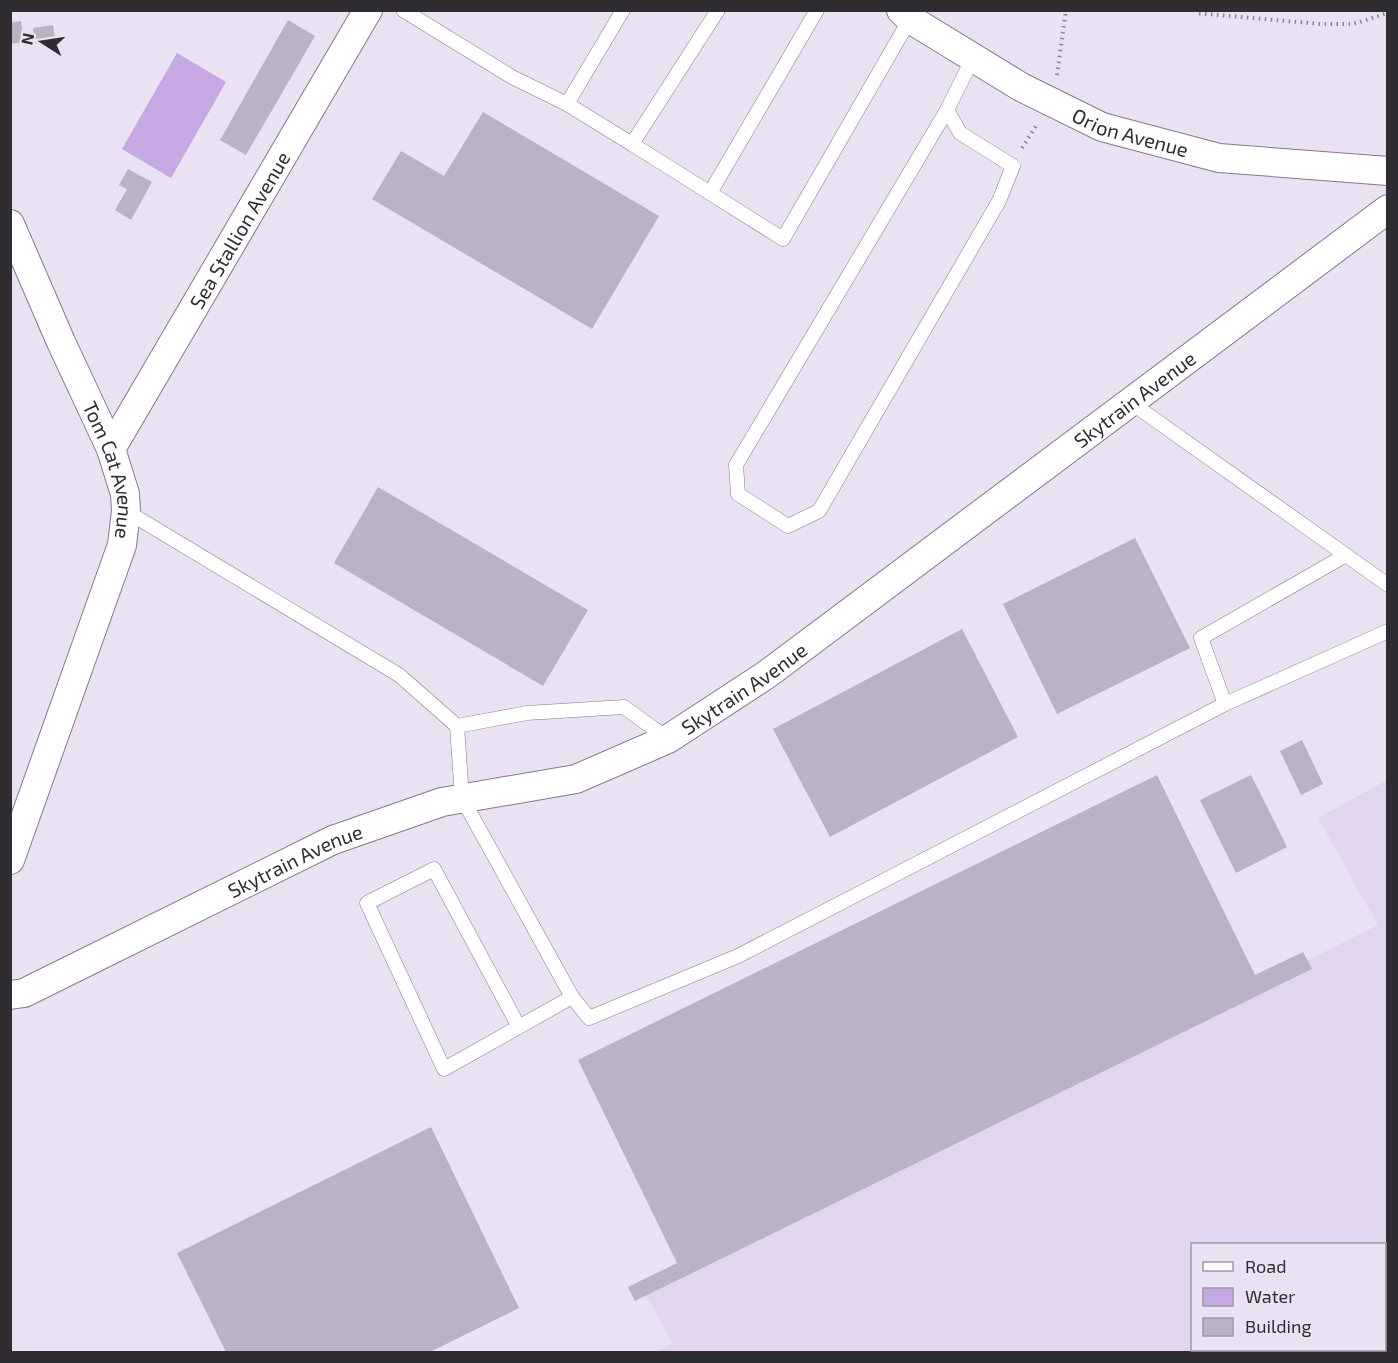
<svg xmlns="http://www.w3.org/2000/svg" width="1398" height="1363" viewBox="0 0 1398 1363" font-family="'Exo 2',sans-serif">
	<style>
		.built { fill: #e2d6ee; fill-rule: evenodd }
		.water { fill: #c6a8e3 }
		.building { fill: #bbb3c3 }
		.lines { fill: none; stroke-linecap: round; stroke-linejoin: round }
		.service-casing { stroke: #827b8a; stroke-width: 15 }
		.minor-casing { stroke: #827b8a; stroke-width: 30 }
		.path { stroke: #8b8591; stroke-width: 4; stroke-dasharray: 1.5 4.5; stroke-linecap: butt }
		.service { stroke: #fff; stroke-width: 14 }
		.minor { stroke: #fff; stroke-width: 28 }
		.labels { text-anchor: middle; dominant-baseline: central; stroke-width: 4.5; stroke-linejoin: round; paint-order: stroke }
		.street-label { font-size: 20px; fill: #2f2c32; stroke: #eae1f2 }
	</style>
	<rect width="100%" height="100%" fill="#eae1f2"/>
	<path class="built" d="M 1387,780 L 1387,1352 L 655,1352 L 673,1343 L 645,1294 L 1378,925 L 1318,818 ZM 1192,1244 L 1384,1244 L 1384,1350 L 1192,1350 Z"/>
	<path class="water" d="M 177,53 L 226,82 L 171,178 L 122,149 Z"/>
	<g class="building">
		<path d="M 288,20 L 315,36 L 246,155 L 220,140 Z"/>
		<path d="M 21,21 L 24,42 L 10,44 L 10,23 Z"/>
		<path d="M 53,25 L 55,39 L 35,43 L 33,28 Z"/>
		<path d="M 483,112 L 659,216 L 592,329 L 372,199 L 401,151 L 444,176 Z"/>
		<path d="M 128,169 L 152,182 L 131,220 L 115,210 L 127,189 L 119,185 Z"/>
		<path d="M 378,487 L 588,610 L 543,686 L 334,563 Z"/>
		<path d="M 1135,538 L 1190,648 L 1057,714 L 1003,604 Z"/>
		<path d="M 962,629 L 1018,737 L 830,837 L 773,729 Z"/>
		<path d="M 1302,740 L 1323,784 L 1301,795 L 1280,751 Z"/>
		<path d="M 1157,775 L 1255,975 L 1303,952 L 1312,969 L 635,1301 L 628,1287 L 677,1263 L 578,1060 Z"/>
		<path d="M 1251,775 L 1287,847 L 1236,873 L 1200,800 Z"/>
		<path d="M 431,1127 L 519,1308 L 430,1352 L 226,1352 L 177,1253 Z"/>
	</g>
	<g class="lines">
		<defs>
			<g id="service">
				<path d="M 403,10 L 512,77 L 567,104"/>
				<path d="M 623,10 L 567,104 L 632,144"/>
				<path d="M 817,10 L 710,193 L 783,239 L 910,19"/>
				<path d="M 947,110 L 960,133 L 1013,166 L 999,201 L 819,511 L 788,526 L 738,494 L 736,465 L 947,110 L 973,58"/>
				<path d="M 710,193 L 632,144 L 718,10"/>
				<path d="M 1130,402 L 1388,585"/>
				<path d="M 126,511 L 399,675 L 457,726"/>
				<path d="M 1225,704 L 1201,638 L 1346,555"/>
				<path d="M 572,997 L 589,1018 L 738,956 L 1225,704 L 1388,631"/>
				<path d="M 519,1027 L 434,869 L 367,903 L 444,1069 L 572,997 L 462,798 L 457,726 L 527,713 L 624,707 L 668,739"/>
			</g>
			<g id="minor">
				<path id="s1" d="M 901,10 L 910,19 L 1021,87 L 1102,127 L 1219,158 L 1388,171"/>
				<path id="s2" d="M 10,224 L 61,342 L 111,449 L 125,494 L 126,511 L 122,545 L 10,860"/>
				<path id="s3" d="M 111,449 L 368,10"/>
				<path id="s4" d="M 10,995 L 24,993 L 333,840 L 442,802 L 576,779 L 668,739 L 766,675 L 1388,209"/>
			</g>
		</defs>
		<use href="#service" class="service-casing"/>
		<use href="#minor" class="minor-casing"/>
		<g class="path">
			<path d="M 1196,10 L 1196,13 L 1320,24 L 1353,24 L 1388,13"/>
			<path d="M 1057,75 L 1066,10"/>
			<path d="M 1022,148 L 1036,126"/>
		</g>
		<use href="#service" class="service"/>
		<use href="#minor" class="minor"/>
	</g>
	<g class="labels">
		<g class="street-label">
			<text stroke="none"><textPath href="#s1" startOffset="262">Orion Avenue</textPath></text>
			<text stroke="none"><textPath href="#s3" startOffset="254">Sea Stallion Avenue</textPath></text>
			<text stroke="none"><textPath href="#s4" startOffset="1288">Skytrain Avenue</textPath></text>
			<text stroke="none"><textPath href="#s2" startOffset="267">Tom Cat Avenue</textPath></text>
			<text stroke="none"><textPath href="#s4" startOffset="802">Skytrain Avenue</textPath></text>
			<text stroke="none"><textPath href="#s4" startOffset="316">Skytrain Avenue</textPath></text>
		</g>
	</g>
	<rect width="1398" height="1363" fill="none" stroke="#2f2c32" stroke-width="24"/>
	<rect x="1191" y="1243" width="195" height="108" fill="#eae1f2" stroke="#9f99a5" stroke-width="1.5"/>
	<rect x="1203" y="1262" width="30" height="9" fill="#ffffff" stroke="#9f99a5" stroke-width="1.5"/>
	<text x="1245" y="1273" font-size="18" fill="#2f2c32">Road</text>
	<rect x="1203" y="1288" width="30" height="18" fill="#c6a8e3" stroke="#9f99a5" stroke-width="1.5"/>
	<text x="1245" y="1303" font-size="18" fill="#2f2c32">Water</text>
	<rect x="1203" y="1318" width="30" height="18" fill="#bbb3c3" stroke="#9f99a5" stroke-width="1.5"/>
	<text x="1245" y="1333" font-size="18" fill="#2f2c32">Building</text>
	<g transform="translate(42 42) rotate(282)" stroke="#eae1f2" stroke-width="4.5" paint-order="stroke">
	<path d="M0-4.5L10 22L0 15L-10 22Z" fill="#2f2c32"/>
	<text y="-9" font-size="16" font-weight="bold" text-anchor="middle" fill="#2f2c32">N</text>
	</g>
</svg>
